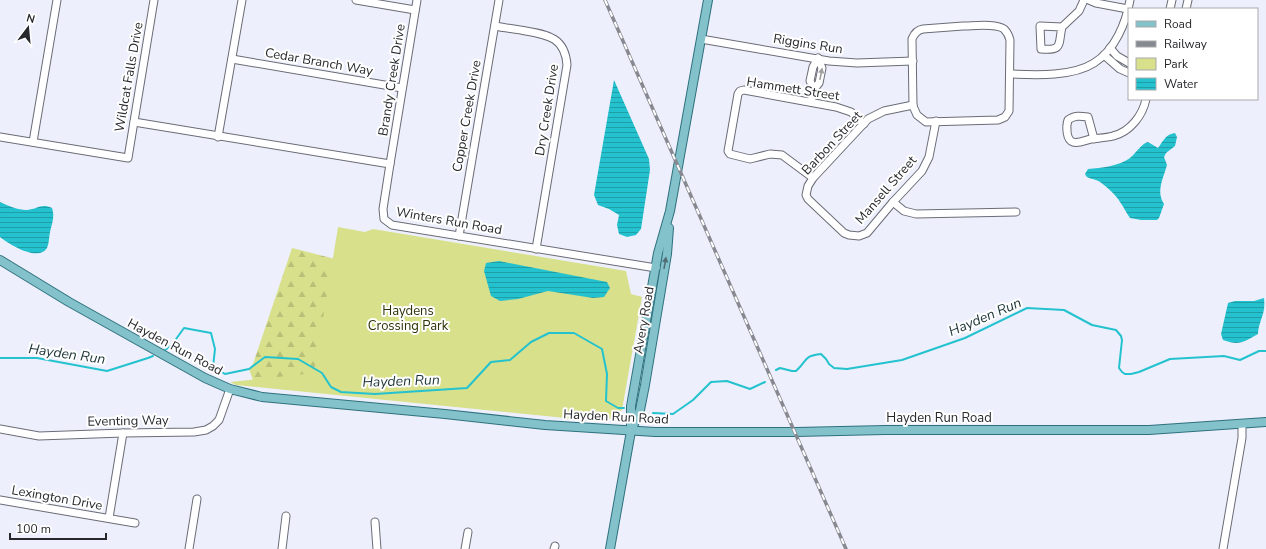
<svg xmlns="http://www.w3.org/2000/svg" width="1266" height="549" viewBox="0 0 1266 549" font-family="'Nunito Sans',sans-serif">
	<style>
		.forest { fill: url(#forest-firs) }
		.park { fill: #d8e08b }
		.water { fill: url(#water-rules) }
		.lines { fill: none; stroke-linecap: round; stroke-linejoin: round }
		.stream { stroke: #24c2cf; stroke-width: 2 }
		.minor-casing { stroke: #6a6c76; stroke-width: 9 }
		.major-casing { stroke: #2e717d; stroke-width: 10 }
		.minor { stroke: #fff; stroke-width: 7 }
		.major { stroke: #83c1cb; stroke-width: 8 }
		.rail-casing { stroke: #878991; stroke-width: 3.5 }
		.rail { stroke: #fff; stroke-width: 2; stroke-dasharray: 6; stroke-linecap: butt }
		.oneway { fill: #9e9ea0 }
		.oneway2 { fill: #506d74 }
		.labels { text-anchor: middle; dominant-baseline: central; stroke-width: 4; stroke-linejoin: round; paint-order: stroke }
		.street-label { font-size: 13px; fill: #27282c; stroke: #fff }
		.park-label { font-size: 13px; fill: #2f3208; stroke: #fff }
		.water-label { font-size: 14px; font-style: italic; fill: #1d3537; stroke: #fff }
	</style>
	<defs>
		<pattern id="forest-firs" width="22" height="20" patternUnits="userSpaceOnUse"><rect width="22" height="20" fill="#d8e08b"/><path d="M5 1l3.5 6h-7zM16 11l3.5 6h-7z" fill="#b9c078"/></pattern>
		<pattern id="water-rules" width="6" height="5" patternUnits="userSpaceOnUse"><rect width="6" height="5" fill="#24c2cf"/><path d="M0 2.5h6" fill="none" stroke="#1f9ea8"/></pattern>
	</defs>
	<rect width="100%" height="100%" fill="#edf0fc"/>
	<path class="forest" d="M 292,248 L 335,259 L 629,327 L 254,383 L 249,369 L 253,364 Z"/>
	<path class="park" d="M 338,227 L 365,232 L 373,229 L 626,271 L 631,294 L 642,297 L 622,410 L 605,422 L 236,385 L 230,382 L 314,373 Z"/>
	<g class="water">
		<path d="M 614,80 L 649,159 L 650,170 L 641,229 L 636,235 L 627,237 L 619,234 L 617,225 L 619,215 L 609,209 L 598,205 L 594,195 Z"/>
		<path d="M 1175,133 L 1177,137 L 1175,146 L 1166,153 L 1164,157 L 1167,165 C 1163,179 1156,191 1164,204 L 1159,218 L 1157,220 L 1141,220 L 1130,218 C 1126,213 1124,207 1120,202 C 1117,196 1106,186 1100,182 C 1095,178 1087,180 1085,174 L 1088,169 C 1101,168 1119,166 1130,158 C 1136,153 1142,143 1148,142 L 1158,148 C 1163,141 1166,134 1175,133 Z"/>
		<path d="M 0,202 C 9,206 17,210 27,210 C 38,209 41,203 52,208 C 55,217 52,223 50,232 C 49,237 49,244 47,248 C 38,262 10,245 0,237 Z"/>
		<path d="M 499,261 L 607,282 L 610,288 L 604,297 L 593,298 L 548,291 L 518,299 L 500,301 L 491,296 L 484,271 L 486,263 Z"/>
		<path d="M 1264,298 C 1266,315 1259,319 1258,334 C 1243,342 1240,346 1223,340 L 1221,334 L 1228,303 L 1235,301 L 1254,301 Z"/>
	</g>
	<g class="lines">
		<g class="stream">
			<path d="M 165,350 L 171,346 L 184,328 L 211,333 L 215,349 L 213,367 L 225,374 L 249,369 L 265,357 L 298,359 L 322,373 L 331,387 L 341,392 L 375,394 L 467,388 L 491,362 L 510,360 L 531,342 L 549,333 L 574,333 L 602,349 L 607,374 L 606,401 L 618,408 L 624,408"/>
			<path d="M 0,358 L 37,358 L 107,371 L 148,358 L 153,356"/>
			<path d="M 776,370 L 780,368 L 792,371 L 796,371 C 808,360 803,356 821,354 L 826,359 L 829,364 L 834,368 L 847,369 L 902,360 L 965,338 L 1027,308 L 1064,310 L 1092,325 L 1116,330 L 1121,336 L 1122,340 L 1119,368 L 1122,372 L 1125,374 L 1131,374 L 1139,372 L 1170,359 L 1224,356 L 1240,360 L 1259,351 L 1266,351"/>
			<path d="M 653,413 L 673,414 L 693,400 L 711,382 L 727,381 L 750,389 L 765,382"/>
		</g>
		<defs>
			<g id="minor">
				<path d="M 356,0 L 415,10"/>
				<path d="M 417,0 L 390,164 L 383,209 L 384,219 L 392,225 L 656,268"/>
				<path d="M 1089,0 L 1096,3 L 1128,9"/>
				<path d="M 1170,9 L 1172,0"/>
				<path d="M 1186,9 L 1188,0"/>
				<path d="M 495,26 C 505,28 516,29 526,31 C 549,35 565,38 567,65 L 536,249"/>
				<path d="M 963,26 C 973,26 996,23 1004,29 C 1007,32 1009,36 1010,40 L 1009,111 L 1005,117 L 998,120 L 926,122 L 917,115 L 913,106 L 912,39 C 914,34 917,30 923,29 Z"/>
				<path d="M 1062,27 C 1058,45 1063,51 1041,49 L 1040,26 L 1062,27 L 1079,11 L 1084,0"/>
				<path d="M 701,39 L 829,61 L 857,63 L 913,61"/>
				<path d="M 1110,48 L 1117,56 L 1129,63"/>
				<path d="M 1104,55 L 1120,69 L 1129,73"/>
				<path d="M 232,59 L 402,88"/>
				<path d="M 1010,74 C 1035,75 1072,77 1094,63 C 1115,50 1126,23 1130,0"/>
				<path d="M 814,89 L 819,83 L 822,68 L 818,58"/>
				<path d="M 811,102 L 814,89 L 810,81 L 813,67 L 818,58"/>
				<path d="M 913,105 L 884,111 L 868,119 L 813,178 L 808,186 L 806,195 L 808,199 L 844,233 L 849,235 L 859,236 L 867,233 L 893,202 L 922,171 L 929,157 L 936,121"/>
				<path d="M 134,122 L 390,164"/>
				<path d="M 0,137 L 128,158 L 154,0"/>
				<path d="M 218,137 L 242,0"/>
				<path d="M 1094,139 L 1088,117 C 1081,116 1074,115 1068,120 C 1066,126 1066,140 1073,142 C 1078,144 1086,140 1091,139 C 1098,138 1106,138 1113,136 C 1130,132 1143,115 1146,99"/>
				<path d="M 33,142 L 57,0"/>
				<path d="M 813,178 L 782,155 L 770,154 L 750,159 L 730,154 L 728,151 L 738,94 L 740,91 L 744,90 L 836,107 L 851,112 L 864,124"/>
				<path d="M 893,202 L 904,211 L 916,214 L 1016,212"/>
				<path d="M 459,236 L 499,0"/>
				<path d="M 0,429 L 39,436 L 123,433 L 194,432 L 206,430 L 213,426 L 219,420 L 230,389"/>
				<path d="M 0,500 L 135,523"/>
				<path d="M 109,518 L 123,433"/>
				<path d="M 375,522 L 377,549"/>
				<path d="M 189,549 L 197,499"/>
				<path d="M 282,549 L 286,516"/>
				<path d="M 465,549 L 468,532"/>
				<path d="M 554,549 L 555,546"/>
				<path d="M 1223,549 L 1242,438 L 1242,424"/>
			</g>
			<g id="major">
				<path d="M 0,260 L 69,302 L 205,378 L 230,389 L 262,397 L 445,414 L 545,425 L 655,432 L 796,432 L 885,430 L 1149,430 L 1266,422"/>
				<path d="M 631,431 L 631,406 L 658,253 L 670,211 L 708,0"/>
				<path d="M 610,549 L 631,431 L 640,410 L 645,385 L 667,254 L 669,228"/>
			</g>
		</defs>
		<use href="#minor" class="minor-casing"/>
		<use href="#major" class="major-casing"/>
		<use href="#minor" class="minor"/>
		<use href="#major" class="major"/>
		<defs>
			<path id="rail" d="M 605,0 L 846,549"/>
		</defs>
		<use href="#rail" class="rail-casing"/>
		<use href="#rail" class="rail"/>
	</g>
	<defs><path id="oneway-solid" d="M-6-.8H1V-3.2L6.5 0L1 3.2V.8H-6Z"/></defs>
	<use class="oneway" href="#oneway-solid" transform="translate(821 74) rotate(-79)"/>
	<use class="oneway2" href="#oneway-solid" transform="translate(665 263) rotate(-80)"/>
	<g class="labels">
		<g class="street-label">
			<text transform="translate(808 44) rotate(9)">Riggins Run</text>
			<text transform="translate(319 62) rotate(10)">Cedar Branch Way</text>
			<text transform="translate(129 77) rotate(-80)">Wildcat Falls Drive</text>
			<text transform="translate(392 80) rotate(-81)">Brandy Creek Drive</text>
			<text transform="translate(793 89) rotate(9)">Hammett Street</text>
			<text transform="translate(547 110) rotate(-81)">Dry Creek Drive</text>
			<text transform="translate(467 116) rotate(-80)">Copper Creek Drive</text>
			<text transform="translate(832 143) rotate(-47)">Barbon Street</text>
			<text transform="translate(886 190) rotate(-49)">Mansell Street</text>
			<text transform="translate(449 221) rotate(10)">Winters Run Road</text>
			<text transform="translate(644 320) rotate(-80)">Avery Road</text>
			<text transform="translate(175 347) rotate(28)">Hayden Run Road</text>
			<text transform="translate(616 417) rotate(3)">Hayden Run Road</text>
			<text x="939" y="418">Hayden Run Road</text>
			<text transform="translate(128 421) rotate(-1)">Eventing Way</text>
			<text transform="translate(57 498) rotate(10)">Lexington Drive</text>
		</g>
		<g class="park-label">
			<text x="408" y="311">Haydens<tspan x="408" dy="15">Crossing Park</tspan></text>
		</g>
		<g class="water-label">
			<text transform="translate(985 317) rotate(-23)">Hayden Run</text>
			<text transform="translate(67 354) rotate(8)">Hayden Run</text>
			<text transform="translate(401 381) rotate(-2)">Hayden Run</text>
		</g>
	</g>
	<rect x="1128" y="8" width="130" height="92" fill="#ffffff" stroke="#a9a9ab"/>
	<rect x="1136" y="21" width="20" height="6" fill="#83c1cb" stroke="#a9a9ab"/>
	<text x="1164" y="28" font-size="12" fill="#27282c">Road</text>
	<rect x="1136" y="41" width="20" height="6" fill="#878991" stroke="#a9a9ab"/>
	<text x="1164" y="48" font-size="12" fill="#27282c">Railway</text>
	<rect x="1136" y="58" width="20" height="12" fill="#d8e08b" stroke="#a9a9ab"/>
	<text x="1164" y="68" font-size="12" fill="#27282c">Park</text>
	<rect x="1136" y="78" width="20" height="12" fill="url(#water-rules)" stroke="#a9a9ab"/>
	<text x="1164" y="88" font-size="12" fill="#27282c">Water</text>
	<g transform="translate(28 28) rotate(16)" stroke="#ffffff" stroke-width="3" paint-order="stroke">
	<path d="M0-3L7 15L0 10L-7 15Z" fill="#27282c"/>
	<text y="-6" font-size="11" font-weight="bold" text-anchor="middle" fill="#27282c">N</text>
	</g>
	<path d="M10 533v6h96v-6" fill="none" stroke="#27282c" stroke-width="2"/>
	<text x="16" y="533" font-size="12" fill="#27282c" stroke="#ffffff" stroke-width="3" paint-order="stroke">100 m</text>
</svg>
